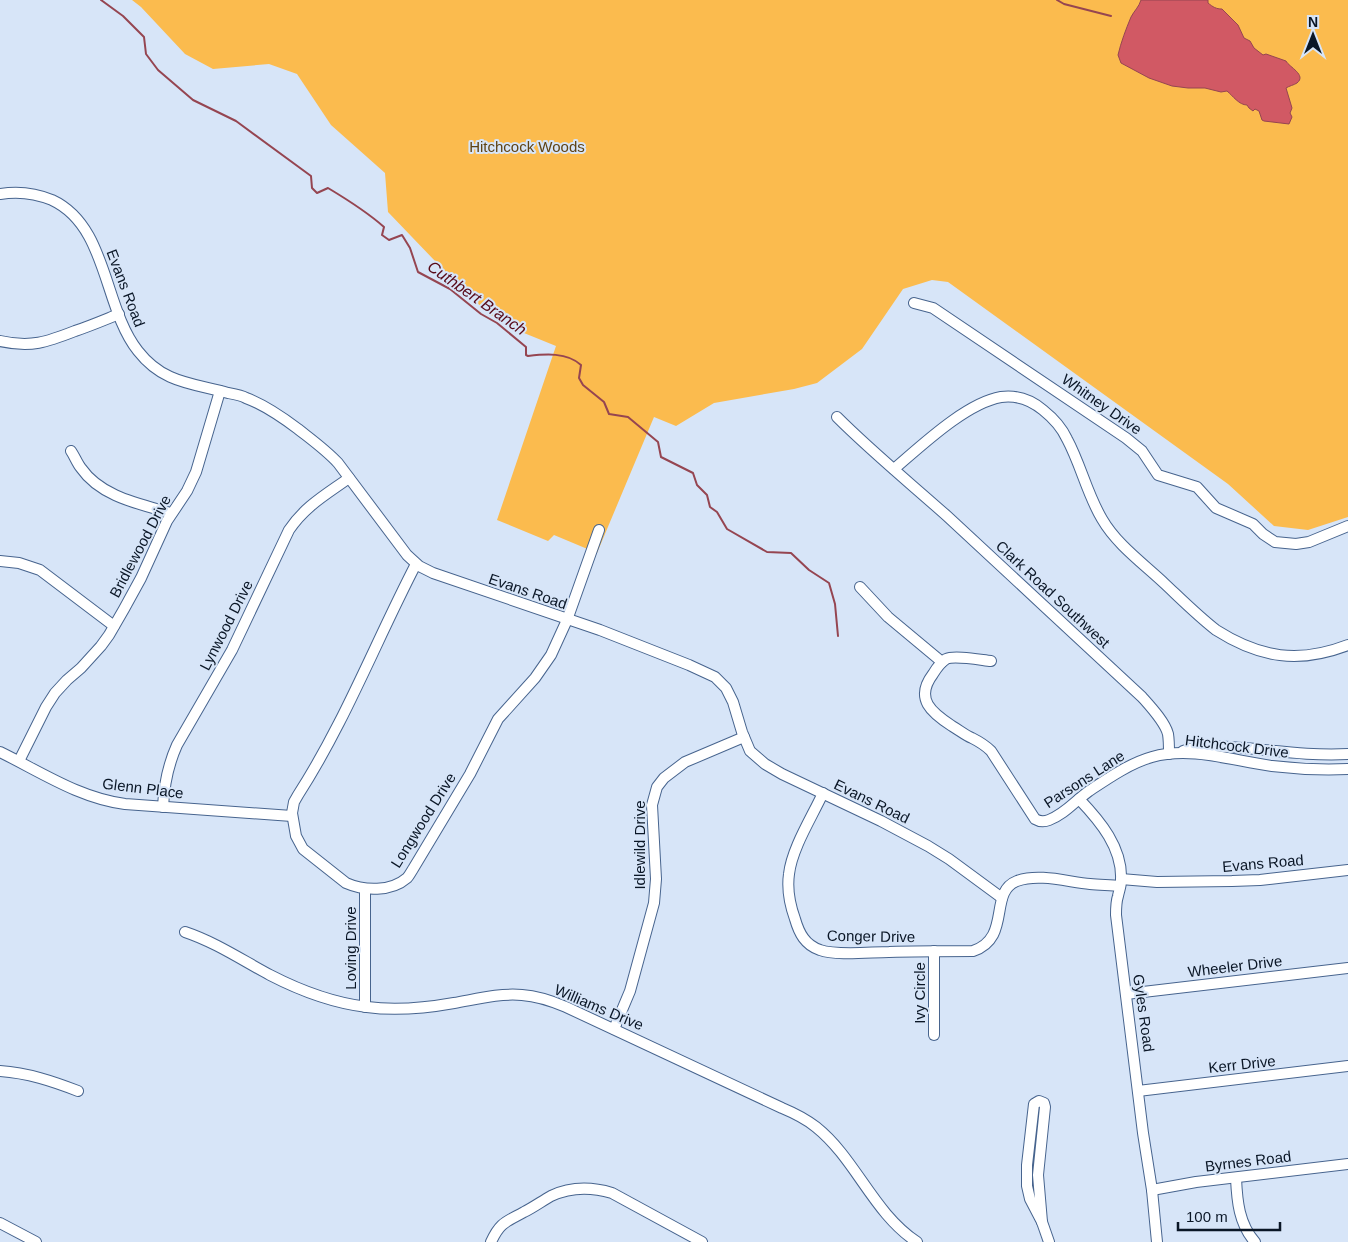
<svg xmlns="http://www.w3.org/2000/svg" width="1348" height="1242" viewBox="0 0 1348 1242" font-family="Arial,sans-serif">
	<style>
		.green { fill: #fbbb4e }
		.water { fill: #d15964; stroke: #954551 }
		.lines { fill: none; stroke-linecap: round; stroke-linejoin: round }
		.stream { stroke: #954551; stroke-width: 2 }
		.minor-casing { stroke: #47648e; stroke-width: 12 }
		.minor { stroke: #fff; stroke-width: 10 }
		.labels { text-anchor: middle; dominant-baseline: central; stroke-width: 4; stroke-linejoin: round; paint-order: stroke }
		.park-label { font-size: 15px; fill: #5f4314; stroke: #d7e5f8 }
		.street-label { font-size: 15px; fill: #0a1626; stroke: #d7e5f8 }
		.water-label { font-size: 16px; font-style: italic; fill: #570918; stroke: #d7e5f8 }
	</style>
	<rect width="100%" height="100%" fill="#d7e5f8"/>
	<path class="green" d="M 132,0 L 1348,0 L 1348,517 L 1308,530 L 1274,526 L 1228,484 L 948,282 L 932,280 L 903,289 L 862,349 L 817,383 L 794,389 L 714,403 L 676,426 L 654,417 L 597,553 L 554,535 L 548,541 L 497,520 L 556,346 L 524,333 L 489,314 L 459,286 L 388,212 L 385,173 L 331,125 L 297,74 L 269,64 L 213,69 L 185,54 L 141,7 Z"/>
	<path class="water" d="M 1141,0 L 1208,0 L 1208,3 C 1213,7 1216,9 1222,9 L 1238,25 L 1244,38 L 1250,41 L 1254,48 L 1263,55 L 1266,54 L 1286,61 C 1289,67 1307,75 1297,83 C 1294,85 1289,86 1286,88 L 1292,108 L 1290,113 L 1292,117 L 1289,124 L 1264,121 L 1262,120 L 1259,111 L 1255,109 L 1253,111 L 1249,108 L 1247,105 C 1239,105 1233,96 1227,91 L 1221,92 L 1205,88 L 1188,88 L 1172,86 L 1149,78 L 1121,63 L 1118,55 C 1121,42 1126,29 1131,17 C 1134,11 1139,7 1141,0 Z"/>
	<g class="lines">
		<g class="stream">
			<path d="M 101,0 L 123,16 L 144,37 L 146,54 L 158,70 L 193,100 L 236,121 L 311,176 L 312,188 L 317,193 L 328,188 C 348,200 366,211 384,227 L 382,235 L 389,240 L 402,235 L 410,248 L 418,272 L 450,289 L 481,314 L 497,323 L 526,347 L 526,355 L 528,356 C 545,354 567,352 581,365 L 579,378 L 583,385 L 604,402 L 609,414 L 628,417 L 658,442 L 661,457 L 693,473 L 697,485 L 707,495 L 710,507 L 717,512 L 727,529 L 767,552 L 791,553 L 809,570 L 829,583 L 835,604 L 838,636"/>
			<path d="M 1057,0 L 1064,4 L 1111,16"/>
		</g>
		<defs>
			<g id="minor">
				<path d="M 0,194 C 18,191 35,193 52,200 C 108,226 103,307 138,351 C 163,383 191,383 228,393 C 234,394 241,395 246,398 C 265,405 282,417 298,429 C 312,440 326,450 338,463 L 407,555 L 419,566 L 433,573 L 600,630 L 689,665 L 715,677 L 726,688 L 733,702 L 742,732 L 750,751 L 765,764 L 782,774 L 881,821 L 928,846 L 949,859 L 1002,898"/>
				<path d="M 914,303 L 933,308 L 1126,438 L 1142,451 L 1158,475 L 1197,487 L 1216,508 L 1253,524 L 1263,534 L 1275,542 L 1296,544 L 1309,542 L 1348,526"/>
				<path d="M 0,341 C 31,348 47,342 75,331 C 90,326 104,320 119,314"/>
				<path d="M 837,417 C 872,452 910,483 947,516 C 1012,576 1077,637 1142,697 C 1150,706 1165,722 1168,734 C 1169,740 1169,748 1169,754"/>
				<path d="M 71,451 C 75,457 77,463 81,468 C 101,497 140,504 171,513"/>
				<path d="M 894,469 C 921,446 966,403 1001,397 C 1016,395 1031,400 1043,410 C 1053,418 1062,428 1067,439 C 1081,465 1087,494 1102,519 C 1117,545 1144,564 1165,584 C 1182,600 1198,616 1216,630 C 1260,658 1299,664 1348,645"/>
				<path d="M 0,561 L 19,563 L 40,570 L 114,626"/>
				<path d="M 416,564 C 376,641 345,722 298,795 L 294,802 L 292,813 L 296,836 L 303,849 L 346,883 C 364,891 391,892 407,878 C 409,876 411,872 413,869 L 470,774 L 498,719 L 535,678 L 551,655 L 567,620 L 599,530"/>
				<path d="M 860,587 L 888,617 L 942,662"/>
				<path d="M 991,661 C 981,660 954,655 946,659 C 940,663 936,669 933,674 C 914,699 932,713 952,726 C 959,730 965,735 972,738 C 980,742 985,745 991,751 L 1035,819 C 1040,822 1044,822 1049,820 C 1065,814 1075,801 1089,791 C 1107,779 1130,763 1152,757 C 1191,746 1233,761 1272,766 C 1297,769 1323,770 1348,769"/>
				<path d="M 1183,751 C 1202,743 1224,747 1244,748 C 1278,751 1313,756 1348,754"/>
				<path d="M 0,752 C 41,772 79,798 125,804 L 292,816"/>
				<path d="M 19,761 L 46,707 L 55,693 L 67,680 L 81,668 L 101,646 L 109,635 L 124,609 L 141,578 L 167,521 L 187,491 L 196,472 L 220,391"/>
				<path d="M 823,793 C 812,817 792,848 789,874 C 787,888 790,905 795,919 C 799,933 805,945 820,950 C 836,956 871,952 889,952 C 917,951 945,951 973,951 C 1012,938 988,892 1017,881 C 1039,873 1068,882 1090,884 C 1100,885 1110,885 1120,886"/>
				<path d="M 1079,799 C 1100,821 1123,848 1121,881 C 1121,886 1119,891 1118,896 C 1116,902 1116,909 1116,915 L 1143,1133 L 1152,1190 L 1157,1242"/>
				<path d="M 163,807 C 164,785 168,765 177,745 L 232,650 L 289,530 C 305,506 327,494 349,478"/>
				<path d="M 1121,879 L 1157,882 L 1232,881 L 1260,880 L 1348,870"/>
				<path d="M 365,889 L 365,1007"/>
				<path d="M 185,932 C 215,942 242,960 270,975 C 301,991 333,1003 367,1007 C 395,1011 426,1008 454,1003 C 477,999 499,993 522,995 C 537,996 552,1001 566,1007 L 782,1108 C 794,1113 806,1119 816,1127 C 856,1159 873,1213 917,1242"/>
				<path d="M 934,951 L 934,1035"/>
				<path d="M 1126,994 L 1348,968"/>
				<path d="M 614,1029 L 630,991 L 654,903 L 656,879 L 652,805 L 657,787 L 664,778 L 685,762 L 744,737"/>
				<path d="M 0,1071 C 28,1073 52,1081 78,1091"/>
				<path d="M 1138,1091 L 1348,1066"/>
				<path d="M 1039,1101 L 1044,1103 L 1045,1107 L 1038,1175 L 1042,1222 L 1030,1199 L 1027,1186 L 1027,1165 L 1034,1104 Z"/>
				<path d="M 1236,1178 C 1237,1201 1239,1224 1255,1242"/>
				<path d="M 1152,1190 L 1196,1182 L 1348,1164"/>
				<path d="M 1042,1222 L 1049,1242"/>
				<path d="M 0,1223 L 36,1242"/>
				<path d="M 491,1242 C 500,1222 506,1222 524,1212 C 534,1207 542,1201 551,1196 C 570,1187 592,1187 612,1193 L 702,1242"/>
			</g>
		</defs>
		<use href="#minor" class="minor-casing"/>
		<use href="#minor" class="minor"/>
	</g>
	<g class="labels">
		<g class="park-label">
			<text x="527" y="146">Hitchcock Woods</text>
		</g>
		<g class="street-label">
			<text transform="translate(126 288) rotate(69)">Evans Road</text>
			<text transform="translate(1102 404) rotate(35)">Whitney Drive</text>
			<text transform="translate(140 546) rotate(-62)">Bridlewood Drive</text>
			<text transform="translate(528 591) rotate(19)">Evans Road</text>
			<text transform="translate(1053 594) rotate(43)">Clark Road Southwest</text>
			<text transform="translate(226 625) rotate(-63)">Lynwood Drive</text>
			<text transform="translate(1237 746) rotate(7)">Hitchcock Drive</text>
			<text transform="translate(1084 779) rotate(-33)">Parsons Lane</text>
			<text transform="translate(143 788) rotate(7)">Glenn Place</text>
			<text transform="translate(872 801) rotate(26)">Evans Road</text>
			<text transform="translate(423 820) rotate(-58)">Longwood Drive</text>
			<text transform="translate(639 845) rotate(-90)">Idlewild Drive</text>
			<text transform="translate(1263 863) rotate(-5)">Evans Road</text>
			<text transform="translate(871 936) rotate(1)">Conger Drive</text>
			<text transform="translate(350 948) rotate(-90)">Loving Drive</text>
			<text transform="translate(1235 966) rotate(-7)">Wheeler Drive</text>
			<text transform="translate(919 993) rotate(-90)">Ivy Circle</text>
			<text transform="translate(599 1007) rotate(23)">Williams Drive</text>
			<text transform="translate(1144 1013) rotate(82)">Gyles Road</text>
			<text transform="translate(1242 1064) rotate(-6)">Kerr Drive</text>
			<text transform="translate(1248 1161) rotate(-7)">Byrnes Road</text>
		</g>
		<g class="water-label">
			<text transform="translate(477 298) rotate(35)">Cuthbert Branch</text>
		</g>
	</g>
	<g transform="translate(1313 35)" stroke="#d7e5f8" stroke-width="4" paint-order="stroke">
	<path d="M0-4L9 19L0 12L-9 19Z" fill="#0a1626"/>
	<text y="-8" font-size="14" font-weight="bold" text-anchor="middle" fill="#0a1626">N</text>
	</g>
	<path d="M1178 1222v8h102v-8" fill="none" stroke="#0a1626" stroke-width="2.5"/>
	<text x="1186" y="1222" font-size="15" fill="#0a1626" stroke="#d7e5f8" stroke-width="4" paint-order="stroke">100 m</text>
</svg>
